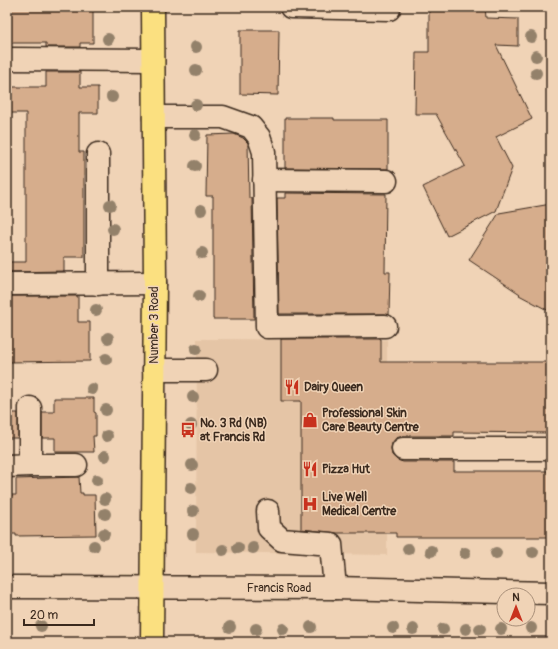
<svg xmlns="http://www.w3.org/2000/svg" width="558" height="649" viewBox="0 0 558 649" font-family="Pangolin,sans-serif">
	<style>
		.built { fill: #e5c5a6 }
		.building { fill: #d6ad8c; stroke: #3b2a1e }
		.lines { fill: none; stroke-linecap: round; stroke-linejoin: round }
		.minor-casing { stroke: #3b2a1e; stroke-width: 25 }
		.major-casing { stroke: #3b2a1e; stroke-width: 25 }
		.minor { stroke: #f0d3b6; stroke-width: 22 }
		.major { stroke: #fbe080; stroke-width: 22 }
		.tree { fill: #93816b }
		.labels { text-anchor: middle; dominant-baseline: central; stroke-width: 3; stroke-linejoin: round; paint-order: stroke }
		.street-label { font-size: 12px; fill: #3b2a1e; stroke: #f0d3b6 }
		.poi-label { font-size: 12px; font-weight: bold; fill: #3b2a1e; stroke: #f0d3b6; text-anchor: start }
	</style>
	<rect width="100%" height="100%" fill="#f0d3b6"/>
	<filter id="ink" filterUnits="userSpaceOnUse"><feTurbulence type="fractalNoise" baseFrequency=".025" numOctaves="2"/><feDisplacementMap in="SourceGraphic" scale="8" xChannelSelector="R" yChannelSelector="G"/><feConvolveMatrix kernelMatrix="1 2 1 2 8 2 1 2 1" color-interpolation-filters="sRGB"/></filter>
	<g filter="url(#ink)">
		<path class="built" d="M 197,339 L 387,340 L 387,555 L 196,552 Z"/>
		<g class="building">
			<path d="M 7,7 L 93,7 L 93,43 L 80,43 L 80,47 L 46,47 L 46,43 L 7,43 Z"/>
			<path d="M 429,7 L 485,7 L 486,18 L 518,19 L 518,46 L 496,45 L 532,119 L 496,137 L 512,168 L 496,211 L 447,236 L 423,187 L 465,166 L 436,114 L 415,114 L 416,52 L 429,52 Z"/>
			<path d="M 240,30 L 279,30 L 278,95 L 240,94 Z"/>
			<path d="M 46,72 L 80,72 L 80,87 L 98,87 L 98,113 L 79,113 L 79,152 L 84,152 L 84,257 L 64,257 L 64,271 L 7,272 L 7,262 L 26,262 L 26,113 L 7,113 L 7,87 L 46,87 Z"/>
			<path d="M 285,118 L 334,118 L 334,120 L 388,120 L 388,169 L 285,168 Z"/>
			<path d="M 234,134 L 243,138 L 248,143 L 249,198 L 252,198 L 254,319 L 213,319 L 213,196 L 206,196 L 207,135 Z"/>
			<path d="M 285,193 L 386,194 L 385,272 L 390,272 L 389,315 L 385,314 L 279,314 L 277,198 L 285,198 Z"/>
			<path d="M 551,204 L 551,312 L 519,295 L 520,294 L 469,260 L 499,213 Z"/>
			<path d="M 7,296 L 78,296 L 78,322 L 90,322 L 90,361 L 7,362 Z"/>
			<path d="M 281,339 L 381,339 L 381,362 L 551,362 L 551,433 L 454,432 L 454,436 L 403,436 L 396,438 L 392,443 L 391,449 L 392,455 L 397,460 L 403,462 L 454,462 L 454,471 L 551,471 L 551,537 L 396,537 L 396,533 L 337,533 L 301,529 L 301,401 L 281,401 Z"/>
			<path d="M 54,398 L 94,398 L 94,412 L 96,413 L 96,436 L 93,436 L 94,452 L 55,452 L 55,438 L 42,438 L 42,412 L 54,412 Z"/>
			<rect x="7" y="413" width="11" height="25"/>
			<path d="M 79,477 L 80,493 L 83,493 L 83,495 L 95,495 L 96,535 L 16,536 L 16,534 L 7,534 L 7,495 L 16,495 L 16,479 Z"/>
		</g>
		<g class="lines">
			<defs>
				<g id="minor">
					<path d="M 291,7 L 389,9"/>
					<path d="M 7,59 L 153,60"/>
					<path d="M 154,117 L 223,117 L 251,127 L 259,137 L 264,152 L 267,327 L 385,326"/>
					<path d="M 264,180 L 386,181"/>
					<path d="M 7,284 L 155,283"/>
					<path d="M 98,284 L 98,154"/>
					<path d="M 154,370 L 206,370"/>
					<path d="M 403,449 L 551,449"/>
					<path d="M 30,465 L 76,465"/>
					<path d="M 7,466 L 30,465 L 30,408"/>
					<path d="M 268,511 L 269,528 L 282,540 L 331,544 L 335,588"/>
					<path d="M 7,587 L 335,588 L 551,593"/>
				</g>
				<path id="major" d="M 152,642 L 155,283 L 153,7"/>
			</defs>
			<use href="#minor" class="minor-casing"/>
			<use href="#major" class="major-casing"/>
			<use href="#minor" class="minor"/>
			<use href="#major" class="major"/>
		</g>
		<g class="tree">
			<circle cx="531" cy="37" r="6"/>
			<circle cx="108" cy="39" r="6"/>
			<circle cx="196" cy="47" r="6"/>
			<circle cx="536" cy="56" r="6"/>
			<circle cx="196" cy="70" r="6"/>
			<circle cx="536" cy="73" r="6"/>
			<circle cx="112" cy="97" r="6"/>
			<circle cx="196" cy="105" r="6"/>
			<circle cx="195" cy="135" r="6"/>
			<circle cx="195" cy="166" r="6"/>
			<circle cx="110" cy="205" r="6"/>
			<circle cx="201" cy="210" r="6"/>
			<circle cx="113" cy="229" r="6"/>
			<circle cx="202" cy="253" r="6"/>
			<circle cx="199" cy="296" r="6"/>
			<circle cx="96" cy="310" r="6"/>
			<circle cx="108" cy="338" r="6"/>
			<circle cx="196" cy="349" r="6"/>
			<circle cx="106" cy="359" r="6"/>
			<circle cx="92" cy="389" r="6"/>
			<circle cx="193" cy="397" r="6"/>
			<circle cx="106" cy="410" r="6"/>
			<circle cx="191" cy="425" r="6"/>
			<circle cx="107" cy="436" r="6"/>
			<circle cx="105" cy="456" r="6"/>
			<circle cx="192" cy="465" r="6"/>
			<circle cx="97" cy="480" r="6"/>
			<circle cx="191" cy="488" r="6"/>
			<circle cx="105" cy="499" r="6"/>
			<circle cx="193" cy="511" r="6"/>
			<circle cx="105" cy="514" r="6"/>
			<circle cx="104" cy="534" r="6"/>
			<circle cx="193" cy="534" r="6"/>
			<circle cx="94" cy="546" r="6"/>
			<circle cx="238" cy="548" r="6"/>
			<circle cx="253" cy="548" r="6"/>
			<circle cx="408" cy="549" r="6"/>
			<circle cx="223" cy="550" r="6"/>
			<circle cx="431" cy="551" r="6"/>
			<circle cx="533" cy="552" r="6"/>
			<circle cx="465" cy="553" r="6"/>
			<circle cx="496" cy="553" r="6"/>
			<circle cx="41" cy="626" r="6"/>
			<circle cx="230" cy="627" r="6"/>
			<circle cx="311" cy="627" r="6"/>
			<circle cx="393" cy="628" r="6"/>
			<circle cx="531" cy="628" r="6"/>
			<circle cx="256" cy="629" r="6"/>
			<circle cx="283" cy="629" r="6"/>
			<circle cx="413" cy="629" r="6"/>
			<circle cx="443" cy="629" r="6"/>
			<circle cx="466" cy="629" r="6"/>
			<circle cx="480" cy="629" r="6"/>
			<circle cx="501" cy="629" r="6"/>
		</g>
	</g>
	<defs>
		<symbol id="restaurant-bare" viewBox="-9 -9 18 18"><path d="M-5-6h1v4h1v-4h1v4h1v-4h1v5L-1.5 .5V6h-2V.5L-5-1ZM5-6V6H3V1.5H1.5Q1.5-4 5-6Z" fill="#c8321e" stroke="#f0d3b6" stroke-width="2.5" paint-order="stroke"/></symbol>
		<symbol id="shop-bare" viewBox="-9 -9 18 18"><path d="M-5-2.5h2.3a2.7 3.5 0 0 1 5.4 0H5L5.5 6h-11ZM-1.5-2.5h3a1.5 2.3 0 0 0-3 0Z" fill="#c8321e" stroke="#f0d3b6" stroke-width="2.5" paint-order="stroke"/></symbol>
		<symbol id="bus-bare" viewBox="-9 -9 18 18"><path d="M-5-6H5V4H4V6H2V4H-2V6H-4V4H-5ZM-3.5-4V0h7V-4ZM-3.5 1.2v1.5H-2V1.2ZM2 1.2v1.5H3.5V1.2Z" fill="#c8321e" stroke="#f0d3b6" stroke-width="2.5" paint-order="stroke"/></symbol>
		<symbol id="hospital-bare" viewBox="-9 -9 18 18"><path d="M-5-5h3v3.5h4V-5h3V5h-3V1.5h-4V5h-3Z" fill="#c8321e" stroke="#f0d3b6" stroke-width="2.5" paint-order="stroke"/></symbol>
	</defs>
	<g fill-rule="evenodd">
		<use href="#restaurant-bare" x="281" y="376" width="22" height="22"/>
		<use href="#shop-bare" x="299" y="409" width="22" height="22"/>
		<use href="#bus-bare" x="177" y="419" width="22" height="22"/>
		<use href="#restaurant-bare" x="299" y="458" width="22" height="22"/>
		<use href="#hospital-bare" x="299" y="493" width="22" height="22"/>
	</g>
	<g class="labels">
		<g class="street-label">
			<text transform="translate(154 325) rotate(-90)">Number 3 Road</text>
			<text x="279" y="588">Francis Road</text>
		</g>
		<g class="poi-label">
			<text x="304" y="387">Dairy Queen</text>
			<text x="322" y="413">Professional Skin<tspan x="322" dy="14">Care Beauty Centre</tspan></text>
			<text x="200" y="423">No. 3 Rd (NB)<tspan x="200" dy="14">at Francis Rd</tspan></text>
			<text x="322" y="469">Pizza Hut</text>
			<text x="322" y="497">Live Well<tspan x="322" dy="14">Medical Centre</tspan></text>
		</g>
	</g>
	<rect width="558" height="649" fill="none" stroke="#f0d3b6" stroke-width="24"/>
	<rect x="12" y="12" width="534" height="625" fill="none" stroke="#3b2a1e" stroke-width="1.5" filter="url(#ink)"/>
	<g transform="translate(516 607)"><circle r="19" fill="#f0d3b6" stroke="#a88f79"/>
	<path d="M0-3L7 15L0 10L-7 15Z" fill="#c8321e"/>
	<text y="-6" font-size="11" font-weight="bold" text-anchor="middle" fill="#3b2a1e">N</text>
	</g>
	<path d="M24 619v6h70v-6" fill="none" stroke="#3b2a1e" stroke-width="2"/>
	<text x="30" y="619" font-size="12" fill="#3b2a1e" stroke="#f0d3b6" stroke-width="3" paint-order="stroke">20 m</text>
</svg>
